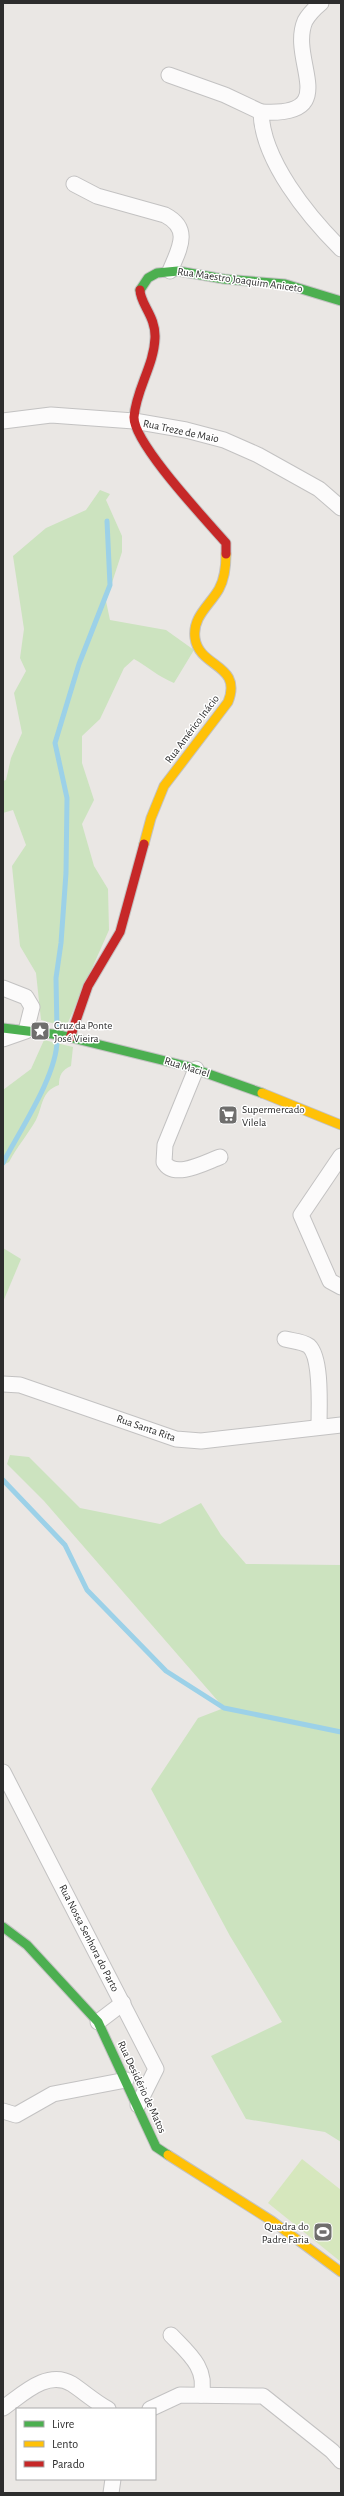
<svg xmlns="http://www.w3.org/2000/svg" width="344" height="2496" viewBox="0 0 344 2496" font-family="'Alegreya Sans',sans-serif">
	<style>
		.green { fill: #cce3bf }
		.pitch { fill: #d6e7bd }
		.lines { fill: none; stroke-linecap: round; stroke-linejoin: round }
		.stream { stroke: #9cd1e8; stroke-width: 5 }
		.street-casing { stroke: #c3c2c2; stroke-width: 17 }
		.fast-casing { stroke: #c3c2c2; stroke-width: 11 }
		.slow-casing { stroke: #c3c2c2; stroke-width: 11 }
		.jam-casing { stroke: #c3c2c2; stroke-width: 11 }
		.street { stroke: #fcfbfb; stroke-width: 15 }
		.fast { stroke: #4caf50; stroke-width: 9 }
		.slow { stroke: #ffc107; stroke-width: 9 }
		.jam { stroke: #c62828; stroke-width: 9 }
		.labels { text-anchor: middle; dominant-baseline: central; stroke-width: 3; stroke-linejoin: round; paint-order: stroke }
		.street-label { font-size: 11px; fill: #2d2d2d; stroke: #fff }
		.poi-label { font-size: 11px; fill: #2d2d2d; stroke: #fff; text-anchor: start }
	</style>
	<rect width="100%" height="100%" fill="#eae7e4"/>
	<g class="green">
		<path d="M 100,490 L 110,494 L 106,500 L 122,536 L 122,552 L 106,601 L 110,620 L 166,630 L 194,650 L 174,683 C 159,677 148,667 134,659 L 124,668 L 100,719 L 82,736 L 82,763 L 94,800 L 82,824 L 94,866 L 108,889 L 109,930 L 66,1027 L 41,1020 L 36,973 L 20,946 L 12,866 L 26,845 L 13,810 L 3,813 L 3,781 L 6,780 L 11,758 L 22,733 L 14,693 L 26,671 L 20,658 L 24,629 L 13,556 L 46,528 L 86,510 Z"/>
		<path d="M 44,1040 L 73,1047 L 71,1066 C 62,1070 59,1075 59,1085 C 41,1091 43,1106 36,1120 C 28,1134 17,1147 9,1162 L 3,1165 L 3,1090 L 31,1069 Z"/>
		<path d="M 3,1248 L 21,1259 L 3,1302 Z"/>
		<path d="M 10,1455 L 29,1457 L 80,1508 L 160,1524 L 201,1503 L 221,1535 L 246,1564 L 341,1565 L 341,2142 L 325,2132 L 246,2119 L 211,2056 L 282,2022 L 230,1936 L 151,1789 L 198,1718 L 224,1708 L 44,1501 L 7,1464 Z"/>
	</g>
	<path class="pitch" d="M 302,2159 L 341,2190 L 341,2262 L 268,2203 Z"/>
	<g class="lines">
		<g class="stream">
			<path d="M 57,1031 L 56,978 L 61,943 L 66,873 L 67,798 L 55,743 L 79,664 L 110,585 L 107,521"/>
			<path d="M 3,1163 C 20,1130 58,1074 57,1039"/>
			<path d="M 3,1480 L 65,1545 L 87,1590 L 166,1671 L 224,1708 L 341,1732"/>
		</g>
		<defs>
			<g id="street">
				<path d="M 321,3 C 315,8 309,14 305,21 C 288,61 344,117 261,112 C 262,160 308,216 341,249"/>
				<path d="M 169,75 L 225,95 L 261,112"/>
				<path d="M 74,184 L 97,196 L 165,215 C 192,229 179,249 170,271"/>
				<path d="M 3,421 L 51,415 L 134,421 L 186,430 L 224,440 L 258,455 L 319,489 L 341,508"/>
				<path d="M 3,988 L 26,997 L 32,1007 L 26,1031 L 3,1039"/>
				<path d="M 196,1069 L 165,1145 L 164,1162 C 174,1180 206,1162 220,1157"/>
				<path d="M 341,1156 L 301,1215 L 330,1281 L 341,1287"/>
				<path d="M 285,1339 C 292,1341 302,1341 309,1346 C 322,1358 319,1408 319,1426"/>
				<path d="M 3,1384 L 20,1385 L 176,1439 L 201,1441 L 341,1425"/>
				<path d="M 3,1772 L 156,2069 L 138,2105"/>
				<path d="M 98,2022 L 123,2003"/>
				<path d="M 3,2111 L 16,2115 L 53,2094 L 126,2080"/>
				<path d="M 171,2335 C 188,2353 208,2368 201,2395"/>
				<path d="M 3,2408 C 22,2395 47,2369 72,2384 C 84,2392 95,2402 108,2409"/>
				<path d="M 150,2409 L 180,2395 L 263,2396 L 332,2451 L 341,2461"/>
				<path d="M 111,2493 L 113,2479"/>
			</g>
			<g id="fast">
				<path d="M 140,290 L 148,278 L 157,273 L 178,271 L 224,279 L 285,284 L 341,301"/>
				<path d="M 3,1028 L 60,1035 L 186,1066 L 262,1093"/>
				<path d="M 3,1927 L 27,1945 L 98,2022 L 156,2147 L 168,2155"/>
			</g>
			<g id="slow">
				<path d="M 144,844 L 151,818 L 164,786 L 228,702 C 243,664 199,668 195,638 C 192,617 210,605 219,589 C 225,578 226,566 226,554"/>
				<path d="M 262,1093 L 341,1125"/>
				<path d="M 168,2155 L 272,2221 L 341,2272"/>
			</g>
			<g id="jam">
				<path d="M 140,290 C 140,304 156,316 155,338 C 154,366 136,389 134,417 C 133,443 207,521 226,543 L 226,554"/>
				<path d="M 70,1038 L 88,986 L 120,932 L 144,844"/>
			</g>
		</defs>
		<use href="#street" class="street-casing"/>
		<use href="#fast" class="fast-casing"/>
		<use href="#slow" class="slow-casing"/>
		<use href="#jam" class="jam-casing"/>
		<use href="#street" class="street"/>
		<use href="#fast" class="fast"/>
		<use href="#slow" class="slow"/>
		<use href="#jam" class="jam"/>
	</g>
	<defs>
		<symbol id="sight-square" viewBox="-11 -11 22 22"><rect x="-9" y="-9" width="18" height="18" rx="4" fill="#6f6e6d" stroke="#fff"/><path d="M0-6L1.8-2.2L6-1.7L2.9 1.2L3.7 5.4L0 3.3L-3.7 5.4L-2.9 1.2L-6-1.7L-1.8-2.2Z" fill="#fff"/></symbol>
		<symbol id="supermarket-square" viewBox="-11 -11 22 22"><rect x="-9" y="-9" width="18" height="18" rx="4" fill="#6f6e6d" stroke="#fff"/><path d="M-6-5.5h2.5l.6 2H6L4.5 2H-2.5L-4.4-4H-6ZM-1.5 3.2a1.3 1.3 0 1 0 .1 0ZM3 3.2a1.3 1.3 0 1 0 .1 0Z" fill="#fff"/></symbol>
		<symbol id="stadium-square" viewBox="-11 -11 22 22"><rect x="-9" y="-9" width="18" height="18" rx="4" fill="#6f6e6d" stroke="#fff"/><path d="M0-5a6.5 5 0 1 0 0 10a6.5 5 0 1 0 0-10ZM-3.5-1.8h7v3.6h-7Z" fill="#fff"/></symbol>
	</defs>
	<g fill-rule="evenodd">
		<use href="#sight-square" x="29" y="1020" width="22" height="22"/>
		<use href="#supermarket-square" x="217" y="1104" width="22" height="22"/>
		<use href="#stadium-square" x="312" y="2221" width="22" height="22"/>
	</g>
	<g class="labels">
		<g class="street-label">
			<text transform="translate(240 280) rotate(8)">Rua Maestro Joaquim Aniceto</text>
			<text transform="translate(181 431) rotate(12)">Rua Treze de Maio</text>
			<text transform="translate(192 729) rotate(-53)">Rua Américo Inácio</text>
			<text transform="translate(187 1067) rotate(17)">Rua Maciel</text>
			<text transform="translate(146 1428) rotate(19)">Rua Santa Rita</text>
			<text transform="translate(89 1938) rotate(63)">Rua Nossa Senhora do Parto</text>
			<text transform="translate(142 2087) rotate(65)">Rua Desidério de Matos</text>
		</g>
		<g class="poi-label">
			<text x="54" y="1025">Cruz da Ponte<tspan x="54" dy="13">José Vieira</tspan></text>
			<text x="242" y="1109">Supermercado<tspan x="242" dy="13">Vilela</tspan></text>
			<text x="309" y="2226" text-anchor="end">Quadra do<tspan x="309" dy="13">Padre Faria</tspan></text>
		</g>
	</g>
	<rect width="344" height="2496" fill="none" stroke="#2d2d2d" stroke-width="8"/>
	<rect x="16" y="2408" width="140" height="72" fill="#ffffff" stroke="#ababab"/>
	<rect x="24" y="2421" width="20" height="6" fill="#4caf50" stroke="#ababab"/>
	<text x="52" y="2428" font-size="12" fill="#2d2d2d">Livre</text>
	<rect x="24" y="2441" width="20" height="6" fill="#ffc107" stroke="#ababab"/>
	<text x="52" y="2448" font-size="12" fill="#2d2d2d">Lento</text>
	<rect x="24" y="2461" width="20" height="6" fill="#c62828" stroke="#ababab"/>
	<text x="52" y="2468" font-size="12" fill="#2d2d2d">Parado</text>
</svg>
